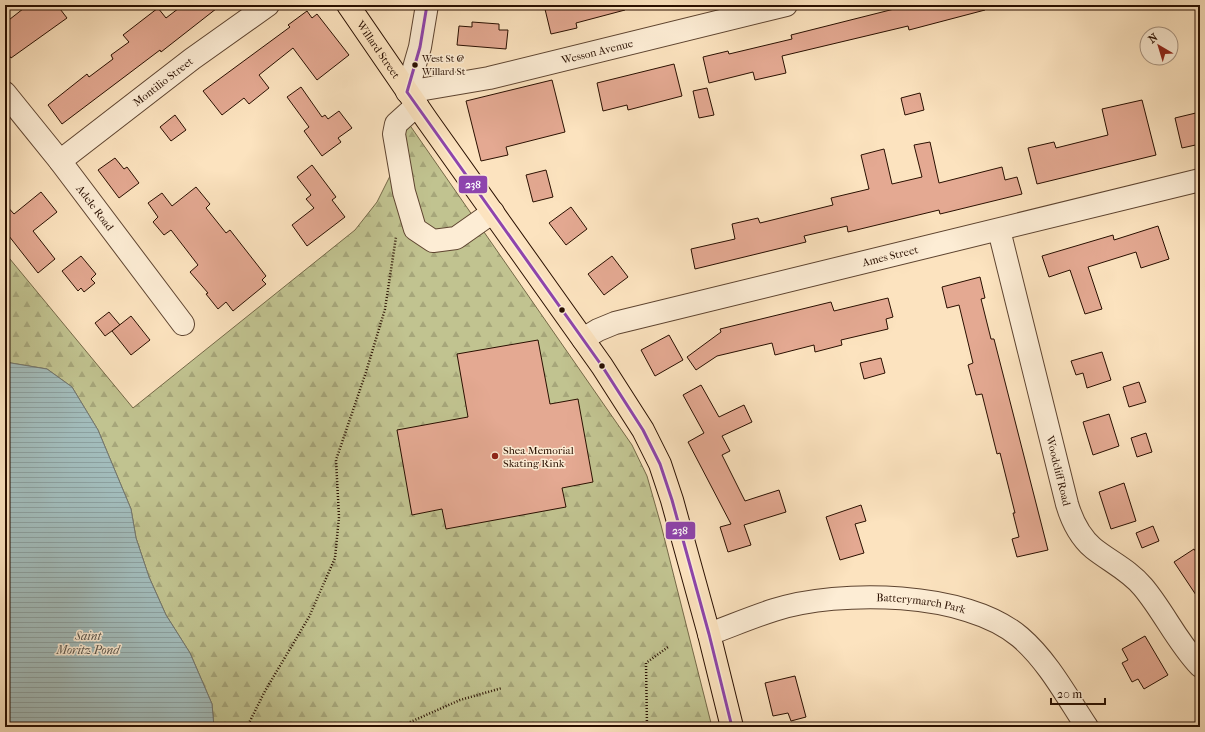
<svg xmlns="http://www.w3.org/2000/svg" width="1205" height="732" viewBox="0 0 1205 732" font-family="'IM FELL French Canon',serif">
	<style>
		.forest { fill: url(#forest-firs); stroke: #756948 }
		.water { fill: url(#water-rules); stroke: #727770 }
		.building { fill: #e4a992; stroke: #290f00 }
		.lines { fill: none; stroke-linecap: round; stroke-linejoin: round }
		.minor-casing { stroke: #5e4430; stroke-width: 24 }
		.major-casing { stroke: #290f00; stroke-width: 24 }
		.path { stroke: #290f00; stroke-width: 2.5; stroke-dasharray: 1 2; stroke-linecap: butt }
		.minor { stroke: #fdedd5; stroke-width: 22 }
		.major { stroke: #fce3bf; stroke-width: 22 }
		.bus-1-casing { stroke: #fdedd5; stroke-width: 6 }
		.bus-1 { stroke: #8e44ad; stroke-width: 3 }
		.bus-dot { fill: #290f00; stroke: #fdedd5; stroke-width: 1.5 }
		.poi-dot { fill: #8f2418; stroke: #fdedd5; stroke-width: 1.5 }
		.labels { text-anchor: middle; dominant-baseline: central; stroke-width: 3; stroke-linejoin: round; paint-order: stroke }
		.bus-label { font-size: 10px; fill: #290f00; stroke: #fdedd5; text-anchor: start }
		.street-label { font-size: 11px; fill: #290f00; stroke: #fdedd5 }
		.poi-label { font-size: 11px; fill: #290f00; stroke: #fdedd5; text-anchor: start }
		.water-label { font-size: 12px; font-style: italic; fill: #59544b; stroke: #fdedd5 }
		.line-badge { stroke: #fdedd5; stroke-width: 1.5 }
		.badge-label { font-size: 11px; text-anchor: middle; font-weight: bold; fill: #fff }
	</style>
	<defs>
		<pattern id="forest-firs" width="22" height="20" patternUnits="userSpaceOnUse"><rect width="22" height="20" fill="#c1c390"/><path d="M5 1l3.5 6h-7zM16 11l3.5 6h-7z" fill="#a6a67a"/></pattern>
		<pattern id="water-rules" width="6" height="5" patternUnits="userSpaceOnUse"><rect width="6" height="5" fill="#a2bcbb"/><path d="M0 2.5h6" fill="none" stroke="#8ca09f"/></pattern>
	</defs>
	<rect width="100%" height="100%" fill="#fce3bf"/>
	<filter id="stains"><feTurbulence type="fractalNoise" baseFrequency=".005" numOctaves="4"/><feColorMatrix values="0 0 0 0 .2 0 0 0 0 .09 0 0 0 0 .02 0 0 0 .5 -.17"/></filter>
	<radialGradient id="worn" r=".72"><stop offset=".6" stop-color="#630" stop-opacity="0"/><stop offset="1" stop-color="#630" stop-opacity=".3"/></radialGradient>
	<path class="forest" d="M 402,114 L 632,445 L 647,476 L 661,525 L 712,727 L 214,727 L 212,704 L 190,653 L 166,615 L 149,577 L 136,538 L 131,509 L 98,430 L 72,387 L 47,369 L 5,362 L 5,253 L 133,408 L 355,230 L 377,202 L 393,170 Z"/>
	<path class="water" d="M 5,362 L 47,369 L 72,387 L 98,430 L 131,509 L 136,538 L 149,577 L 166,615 L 190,653 L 212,704 L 214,727 L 27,727 L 20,724 L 5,727 Z"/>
	<g class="building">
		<path d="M 28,5 L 57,5 L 67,18 L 11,58 L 5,50 L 5,23 Z"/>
		<path d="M 183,5 L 221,5 L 161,52 L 160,50 L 62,124 L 48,105 L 87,74 L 89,77 L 113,59 L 111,55 L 129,42 L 123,35 L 158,8 L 166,18 Z"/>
		<path d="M 544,5 L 625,5 L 625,10 L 576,23 L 577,28 L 551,34 Z"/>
		<path d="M 910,5 L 984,5 L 985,10 L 909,30 L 908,26 L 782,56 L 786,73 L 755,80 L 753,72 L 709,83 L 703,57 L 728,51 L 729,54 L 792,39 L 791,35 Z"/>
		<path d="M 307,11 L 312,18 L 317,14 L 349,55 L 317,80 L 293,48 L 259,75 L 269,88 L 249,104 L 244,98 L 222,115 L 203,91 L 290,27 L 288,25 Z"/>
		<path d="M 472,22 L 499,24 L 499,30 L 508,30 L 506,49 L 457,45 L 459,26 L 472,27 Z"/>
		<path d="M 674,64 L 682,96 L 628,110 L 627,105 L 603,111 L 597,83 Z"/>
		<path d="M 552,80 L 565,132 L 506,147 L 508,155 L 481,161 L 466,101 Z"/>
		<path d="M 301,87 L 322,117 L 325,115 L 328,119 L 339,111 L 352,128 L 338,138 L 341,142 L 322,156 L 304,131 L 309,127 L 287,97 Z"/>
		<path d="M 707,88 L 714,115 L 699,118 L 693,91 Z"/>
		<path d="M 920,93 L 924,110 L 905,115 L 901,98 Z"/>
		<path d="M 1142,100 L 1156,155 L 1037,184 L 1028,148 L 1054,142 L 1056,148 L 1108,135 L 1102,109 Z"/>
		<path d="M 1200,112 L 1200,144 L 1182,148 L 1175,118 Z"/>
		<path d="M 175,115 L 186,130 L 171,141 L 160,127 Z"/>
		<path d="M 930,142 L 939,183 L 1002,167 L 1005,180 L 1017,177 L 1022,194 L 940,214 L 939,210 L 848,232 L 847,226 L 804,236 L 806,242 L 695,269 L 691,249 L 735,239 L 732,224 L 758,218 L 760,223 L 833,205 L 831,198 L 869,189 L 861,155 L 884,149 L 892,184 L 922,177 L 914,145 Z"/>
		<path d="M 115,158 L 124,169 L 127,167 L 139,183 L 119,198 L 98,170 Z"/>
		<path d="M 312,165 L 336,197 L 332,200 L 345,217 L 307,246 L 292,225 L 314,208 L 306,199 L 311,195 L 297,177 Z"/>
		<path d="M 546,170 L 553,197 L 533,202 L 526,175 Z"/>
		<path d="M 196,187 L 210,204 L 206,208 L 226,233 L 230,230 L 266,276 L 262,280 L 266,284 L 233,311 L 226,302 L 218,309 L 206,294 L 208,293 L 190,272 L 198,265 L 188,252 L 171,230 L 164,235 L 153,222 L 158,217 L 148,203 L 162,193 L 172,206 Z"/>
		<path d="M 41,192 L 57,212 L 33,231 L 55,259 L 38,273 L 5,231 L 5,204 L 14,214 Z"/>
		<path d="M 571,207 L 587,229 L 566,245 L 549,223 Z"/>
		<path d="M 1158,226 L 1169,259 L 1141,268 L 1136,252 L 1088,267 L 1102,309 L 1085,314 L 1070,270 L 1049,277 L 1042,256 L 1113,235 L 1114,240 Z"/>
		<path d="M 81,256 L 96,274 L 91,279 L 95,283 L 84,292 L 81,288 L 78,291 L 62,271 Z"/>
		<path d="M 612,256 L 628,277 L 604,295 L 588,274 Z"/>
		<path d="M 980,277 L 985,298 L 981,299 L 991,339 L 994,339 L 1048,550 L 1017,557 L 1012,539 L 1019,537 L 1013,513 L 1015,513 L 1000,453 L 997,454 L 982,394 L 976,395 L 968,365 L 973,363 L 959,305 L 947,308 L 942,287 Z"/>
		<path d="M 888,298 L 893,317 L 886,319 L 888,329 L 841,340 L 842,345 L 815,352 L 814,345 L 775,355 L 772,343 L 717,356 L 696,370 L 687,357 L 721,332 L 720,329 L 831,302 L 834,311 Z"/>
		<path d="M 109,312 L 120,325 L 105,336 L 95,323 Z"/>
		<path d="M 131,316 L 150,340 L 131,355 L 112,331 Z"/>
		<path d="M 669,335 L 683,360 L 655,376 L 641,350 Z"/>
		<path d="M 538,340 L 550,404 L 578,399 L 593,482 L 562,488 L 566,507 L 446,529 L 442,509 L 412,515 L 397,430 L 468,417 L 457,354 Z"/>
		<path d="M 1102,352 L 1111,380 L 1087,388 L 1083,373 L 1076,375 L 1071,361 Z"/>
		<path d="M 881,358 L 885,373 L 864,379 L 860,363 Z"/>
		<path d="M 1139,382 L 1146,402 L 1129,407 L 1123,387 Z"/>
		<path d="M 701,385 L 719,417 L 744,405 L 752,422 L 722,436 L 730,451 L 722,455 L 745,501 L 779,490 L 786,512 L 744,525 L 751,545 L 728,552 L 720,527 L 731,524 L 688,442 L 704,433 L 683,395 Z"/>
		<path d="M 1109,414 L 1119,446 L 1093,455 L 1083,422 Z"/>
		<path d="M 1146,433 L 1152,452 L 1137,457 L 1131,438 Z"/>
		<path d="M 1124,483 L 1136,521 L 1111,529 L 1099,492 Z"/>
		<path d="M 861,505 L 866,521 L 855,524 L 864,553 L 840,560 L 826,517 Z"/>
		<path d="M 1153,526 L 1159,541 L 1142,548 L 1136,533 Z"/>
		<path d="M 1194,549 L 1200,558 L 1200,601 L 1174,562 Z"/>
		<path d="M 1145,636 L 1168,675 L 1144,689 L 1138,679 L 1132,682 L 1122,663 L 1128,660 L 1122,649 Z"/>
		<path d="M 795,676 L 806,717 L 791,721 L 788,713 L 773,716 L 765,683 Z"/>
	</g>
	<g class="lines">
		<defs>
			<g id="minor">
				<path id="s1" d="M 427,5 L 420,47 L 407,92 L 489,78 L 786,5"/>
				<path id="s2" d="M 5,93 L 60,161 L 183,324"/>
				<path d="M 417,105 L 396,124 L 394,134 L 404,192 L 415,229 L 433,241 L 456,238 L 493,212"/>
				<path id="s3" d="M 60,161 L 192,59 L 268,5"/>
				<path id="s4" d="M 999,230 L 1067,504 C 1072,521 1079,536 1093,548 C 1109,561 1129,570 1143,587 C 1164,612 1177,642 1200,666"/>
				<path id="s5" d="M 583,339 L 598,330 L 615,323 L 1200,180"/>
				<path id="s6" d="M 709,634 C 731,626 752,617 774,610 C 840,589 966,591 1020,637 C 1048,661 1067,697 1087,727"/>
			</g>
			<g id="major">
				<path id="s7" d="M 348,5 L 427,120 L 602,366 L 643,430 L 660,464 L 672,500 L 709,634 L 732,727"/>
			</g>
		</defs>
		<use href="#minor" class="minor-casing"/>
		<use href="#major" class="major-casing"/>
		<g class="path">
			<path d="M 247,727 L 265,691 L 309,617 L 335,558 L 339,517 L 336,460 L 366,372 L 385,309 L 396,237"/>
			<path d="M 399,727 L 460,700 L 502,688"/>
			<path d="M 647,727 L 646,663 L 668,647"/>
		</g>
		<use href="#minor" class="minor"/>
		<use href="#major" class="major"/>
		<defs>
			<path id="bus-1" d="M 427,5 L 420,47 L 407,92 L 602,366 L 643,430 L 660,464 L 672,500 L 709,634 L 732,727"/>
		</defs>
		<use href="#bus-1" class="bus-1-casing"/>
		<use href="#bus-1" class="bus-1"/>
	</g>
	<g class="bus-dot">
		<circle cx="415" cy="65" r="3.5"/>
		<circle cx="562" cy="310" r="3.5"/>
		<circle cx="602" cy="366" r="3.5"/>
	</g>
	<circle class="poi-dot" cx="495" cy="456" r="4"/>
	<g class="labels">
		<g class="bus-label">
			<text x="422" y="59">West St @<tspan x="422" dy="13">Willard St</tspan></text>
		</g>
		<g class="street-label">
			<text stroke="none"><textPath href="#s7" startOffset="54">Willard Street</textPath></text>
			<text stroke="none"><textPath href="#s1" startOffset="284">Wesson Avenue</textPath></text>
			<text stroke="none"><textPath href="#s3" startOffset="130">Montilio Street</textPath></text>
			<text stroke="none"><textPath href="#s2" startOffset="146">Adele Road</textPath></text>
			<text stroke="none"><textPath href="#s5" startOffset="319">Ames Street</textPath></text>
			<text stroke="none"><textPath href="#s4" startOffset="248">Woodcliff Road</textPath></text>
			<text stroke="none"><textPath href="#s6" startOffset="218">Batterymarch Park</textPath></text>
		</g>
		<g class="poi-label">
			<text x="503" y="450">Shea Memorial<tspan x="503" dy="13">Skating Rink</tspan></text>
		</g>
		<g class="water-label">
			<text x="88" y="636">Saint<tspan x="88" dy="14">Moritz Pond</tspan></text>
		</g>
	</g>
	<g class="line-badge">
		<rect x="458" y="175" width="30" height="19" rx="4" fill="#8e44ad"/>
		<rect x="665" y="521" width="31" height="19" rx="4" fill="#8e44ad"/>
	</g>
	<g class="badge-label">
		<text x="473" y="188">238</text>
		<text x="680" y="534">238</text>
	</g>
	<rect width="1205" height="732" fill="none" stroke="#fce3bf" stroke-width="20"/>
	<rect x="6" y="6" width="1193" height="720" fill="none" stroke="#290f00" stroke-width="2"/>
	<rect x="10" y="10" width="1185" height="712" fill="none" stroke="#290f00"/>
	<g transform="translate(1159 46) rotate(322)"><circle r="19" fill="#fdedd5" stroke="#a89480"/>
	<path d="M0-3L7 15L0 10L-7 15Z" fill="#8f2418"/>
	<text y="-6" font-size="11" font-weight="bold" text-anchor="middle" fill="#290f00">N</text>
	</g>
	<path d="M1051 698v6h54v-6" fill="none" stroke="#290f00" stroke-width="2"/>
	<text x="1057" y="698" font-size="12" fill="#290f00" stroke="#fdedd5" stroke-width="3" paint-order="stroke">20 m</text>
	<rect width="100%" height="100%" filter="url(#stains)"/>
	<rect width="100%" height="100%" fill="url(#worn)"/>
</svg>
